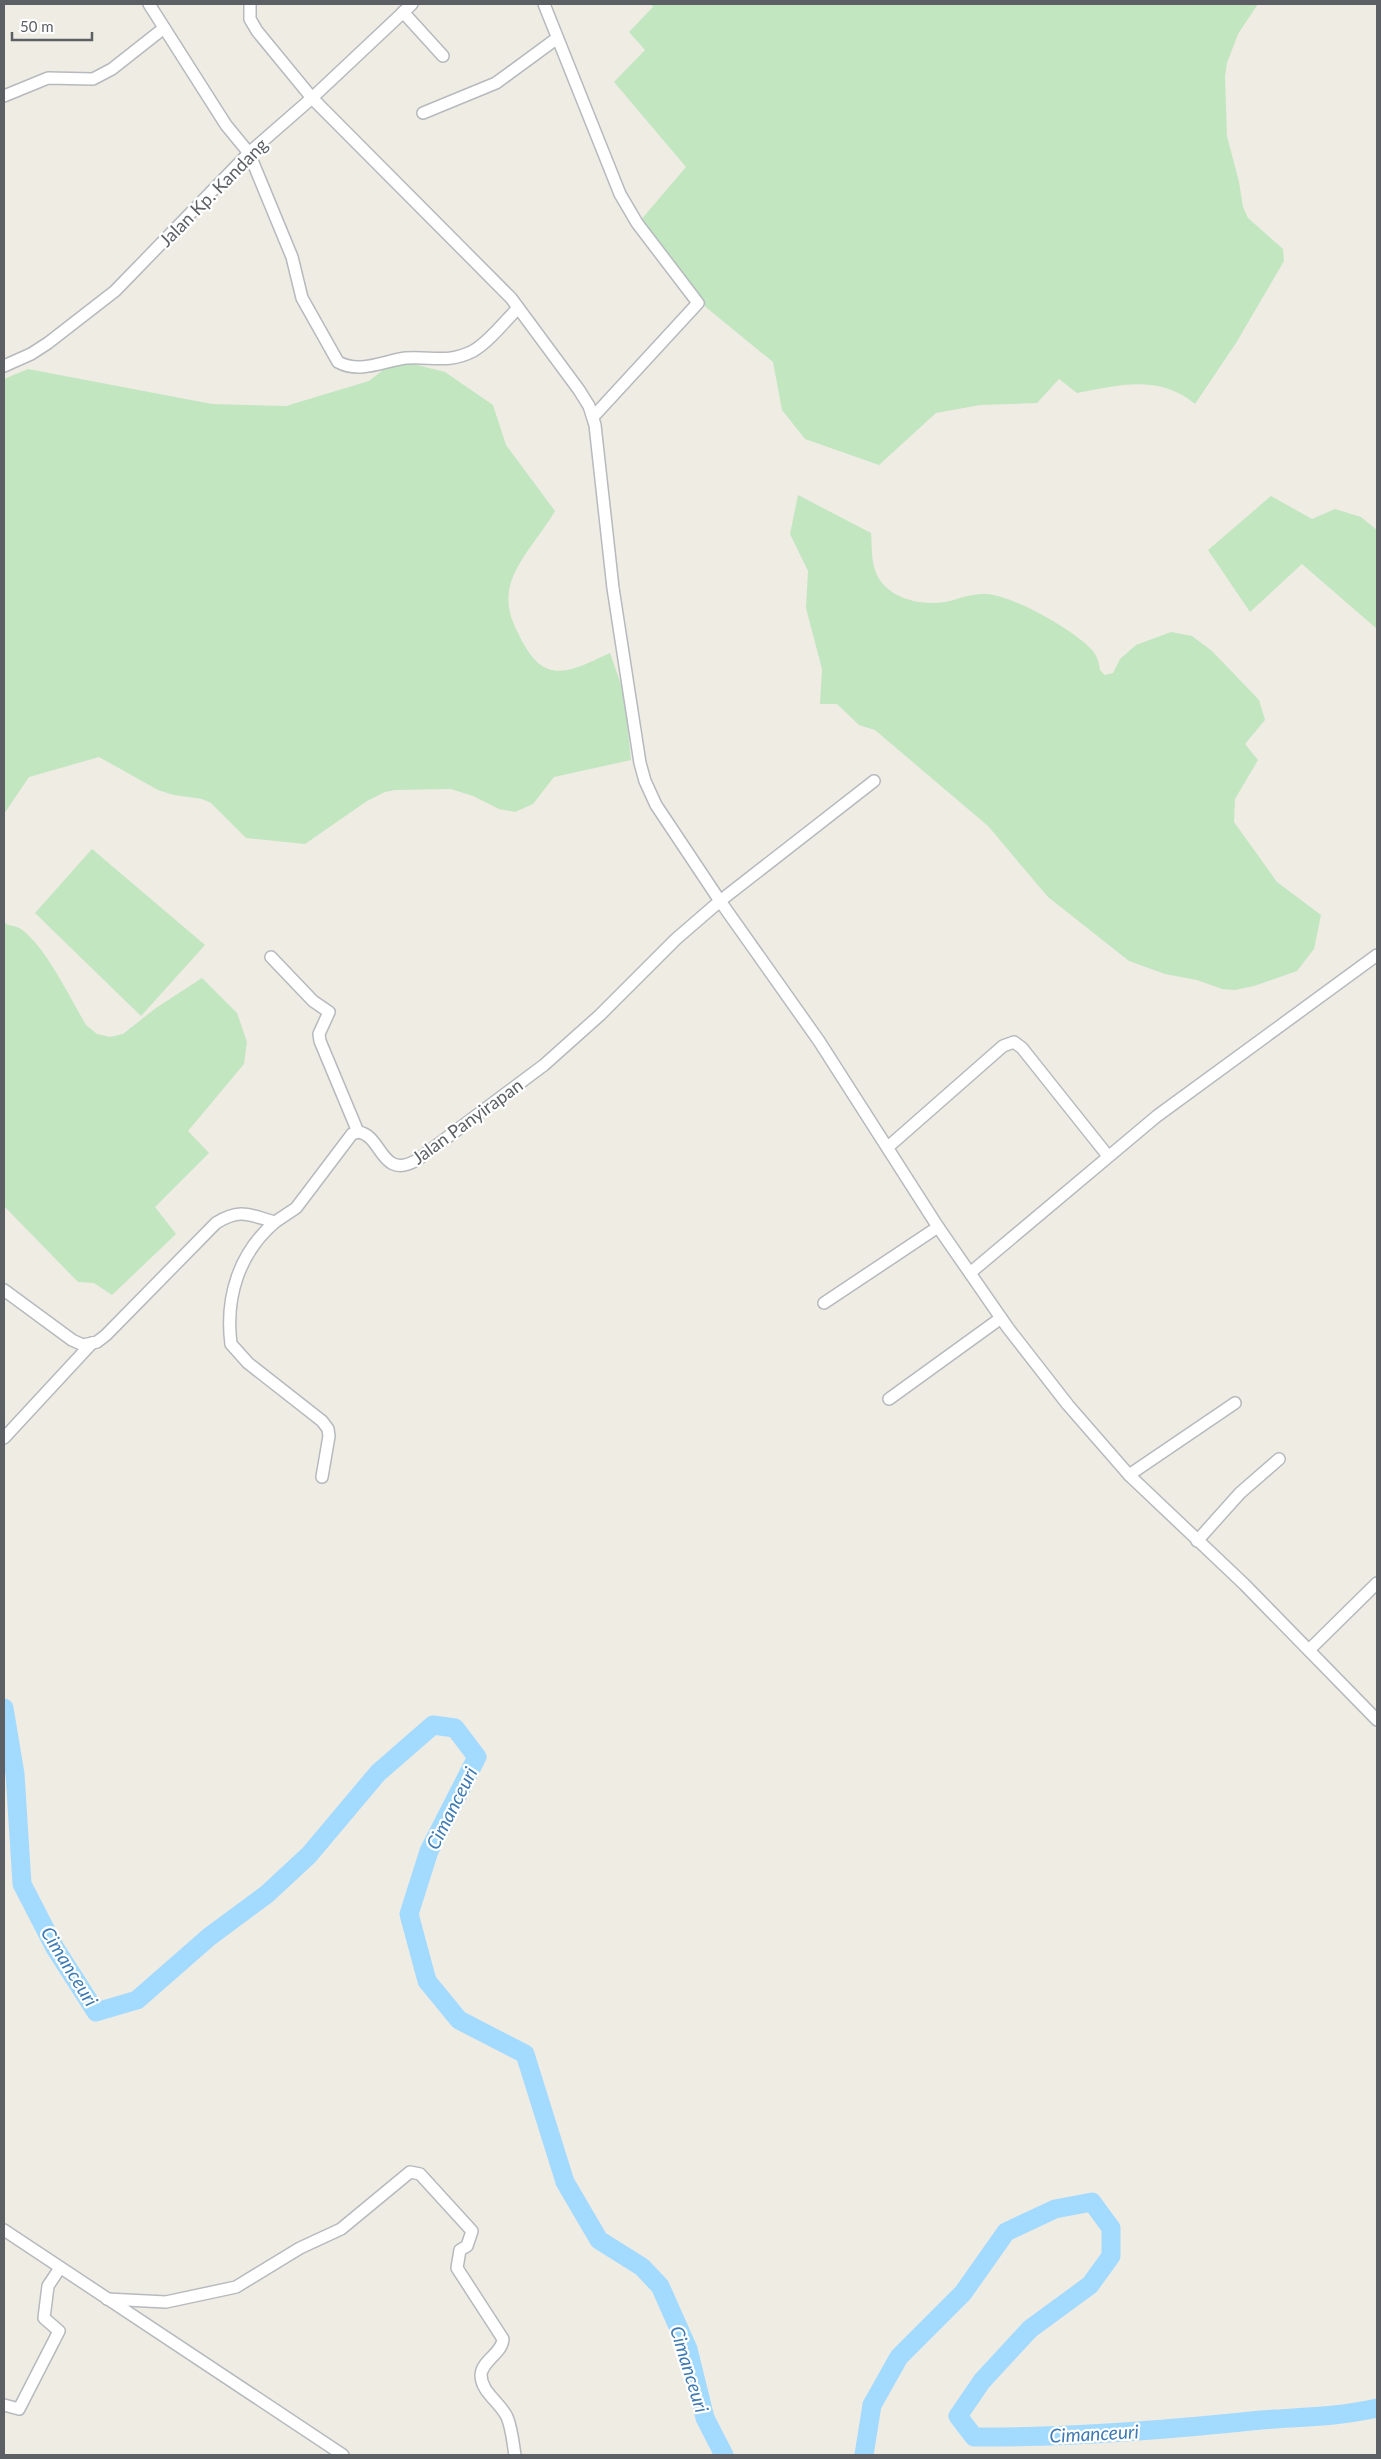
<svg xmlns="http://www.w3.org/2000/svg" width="1381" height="2459" viewBox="0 0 1381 2459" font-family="Lato,sans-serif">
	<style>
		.green { fill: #c1e6c0 }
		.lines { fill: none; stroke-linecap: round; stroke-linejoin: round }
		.river { stroke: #a3daff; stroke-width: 19 }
		.minor-casing { stroke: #b6babe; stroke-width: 14 }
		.minor { stroke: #fff; stroke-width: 11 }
		.labels { text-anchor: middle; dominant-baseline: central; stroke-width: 4.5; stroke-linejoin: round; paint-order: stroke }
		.street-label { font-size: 18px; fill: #5c6064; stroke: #fff }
		.water-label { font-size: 19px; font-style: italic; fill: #3e7ab3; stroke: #fff }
	</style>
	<rect width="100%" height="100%" fill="#efece4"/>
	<g class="green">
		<path d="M 651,4 L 1258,4 L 1238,34 L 1227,63 L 1225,76 L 1227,136 L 1239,182 L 1243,207 L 1248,218 L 1283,249 L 1284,261 L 1236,343 L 1195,404 C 1159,374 1119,385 1077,393 L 1059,379 L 1037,403 L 980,405 L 936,413 L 879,465 L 805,439 L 782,410 L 773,362 L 691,295 L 640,221 L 686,167 L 614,82 L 645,50 L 629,32 L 653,7 Z"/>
		<path d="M 405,362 L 445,372 L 493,405 L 506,445 L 555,511 C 542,534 516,561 510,586 C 506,604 510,617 518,633 C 543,686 565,674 610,653 L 624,693 L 631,760 L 554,777 L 533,804 L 515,812 L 499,809 L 473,796 L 451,789 L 395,790 L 385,792 L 367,801 L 305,844 L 246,838 L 211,803 L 202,799 L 174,795 L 158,790 L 99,757 L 29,777 L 4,814 L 4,379 L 28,369 L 212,404 L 286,406 L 369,381 L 387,367 Z"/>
		<path d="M 798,495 L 871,533 C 872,544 871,559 875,570 C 884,598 920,606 945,602 C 959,599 972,593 986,594 C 1012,595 1074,630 1092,650 C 1097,656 1099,662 1100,670 L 1105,675 L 1113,673 L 1120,659 L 1136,645 L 1171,632 L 1192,636 L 1212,651 L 1259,700 L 1265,720 L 1245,744 L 1258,760 L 1235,799 L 1234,822 L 1277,882 L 1321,915 L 1314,949 L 1297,971 L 1254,986 L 1235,990 L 1222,989 L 1197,980 L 1165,974 L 1129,961 L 1048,897 L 988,826 L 875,730 L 859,725 L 837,704 L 820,704 L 822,669 L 806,608 L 808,571 L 790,534 Z"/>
		<path d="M 1271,496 L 1312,519 L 1335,509 L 1361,517 L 1377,530 L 1377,629 L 1302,564 L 1250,612 L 1208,550 Z"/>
		<path d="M 92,849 L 205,945 L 141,1016 L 35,913 Z"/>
		<path d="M 4,922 C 9,927 15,925 21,929 C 46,947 70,998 86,1025 L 97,1034 L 110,1037 L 123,1034 L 156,1008 L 202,978 L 237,1013 L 247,1042 L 244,1064 L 188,1131 L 209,1153 L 155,1207 L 176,1234 L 112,1295 L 94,1283 L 78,1282 L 4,1206 Z"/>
	</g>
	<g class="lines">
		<g class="river">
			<path d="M 4,1708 L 15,1774 L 22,1884 L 55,1948 L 96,2012 L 137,2000 L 209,1937 L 267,1894 L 309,1855 L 378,1773 L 433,1725 L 455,1728 L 477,1757 L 429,1851 L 409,1914 L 427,1981 L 459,2020 L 525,2054 L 565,2182 L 599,2240 L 642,2267 L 660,2286 L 688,2349 L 705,2418 L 724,2455"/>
			<path d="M 864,2455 L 872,2405 L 899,2357 L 963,2293 L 1006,2232 L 1055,2209 L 1092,2202 L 1111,2228 L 1111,2256 L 1090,2285 L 1030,2329 L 982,2381 L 958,2416 L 974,2437 C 1069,2438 1166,2430 1261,2420 C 1300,2417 1339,2417 1377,2408"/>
		</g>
		<defs>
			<g id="minor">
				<path d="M 149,4 L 226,125 L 249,153 L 292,257 L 302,298 L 338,362 C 360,374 383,361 406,358 C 431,356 448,364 473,351 C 488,343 506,320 518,308"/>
				<path d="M 250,4 L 250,19 L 257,31 L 312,98 L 511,298 L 579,390 L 589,406 L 595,425 L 613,588 L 640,763 L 645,781 L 656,805 L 720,901 L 819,1041 L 938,1227 L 1008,1328 L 1068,1405 L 1129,1475 L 1244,1584 L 1377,1720"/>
				<path d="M 544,4 L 620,194 L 637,223 L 698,303 L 593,417"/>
				<path d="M 403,12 L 443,56"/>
				<path d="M 4,96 L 48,78 L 93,79 L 112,69 L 164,28"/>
				<path d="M 423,113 L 496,83 L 556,39"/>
				<path d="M 4,366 L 31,354 L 48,343 L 115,291 L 249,153 L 312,98 L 412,4"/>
				<path d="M 271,957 L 313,1001 L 329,1012 L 319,1034 L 320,1041 L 358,1132"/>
				<path d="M 888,1147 L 1003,1046 L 1014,1042 L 1022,1048 L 1108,1156"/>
				<path d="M 275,1222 C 239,1253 225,1297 231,1344 L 248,1363 L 322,1421 L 328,1429 L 329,1436 L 322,1477"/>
				<path d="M 970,1273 L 1157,1116 L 1377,955"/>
				<path d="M 4,1290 L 72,1340 L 83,1345 L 97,1342 L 106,1335 L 216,1223 C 241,1208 249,1215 275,1222 L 296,1208 L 352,1134 L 358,1132 C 383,1135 380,1181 417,1160 L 544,1065 L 600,1015 L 676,939 L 720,901 L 874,781"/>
				<path d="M 824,1303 L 938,1227"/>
				<path d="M 889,1399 L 1001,1318"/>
				<path d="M 4,1438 L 92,1343"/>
				<path d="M 1129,1475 L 1235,1403"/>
				<path d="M 1197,1541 L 1240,1493 L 1279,1459"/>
				<path d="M 1310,1649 L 1377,1583"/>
				<path d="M 4,2230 L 343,2455"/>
				<path d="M 107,2299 L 166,2302 L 236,2287 L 300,2248 L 341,2229 L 410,2172 L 420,2174 L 472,2231 L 467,2246 L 460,2250 L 457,2268 L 503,2339 C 502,2354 482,2360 481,2375 C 481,2392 500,2402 507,2417 C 512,2429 513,2443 515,2455"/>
				<path d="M 4,2405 L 19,2409 L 59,2331 L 44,2318 L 48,2286 L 60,2268"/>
			</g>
		</defs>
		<use href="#minor" class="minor-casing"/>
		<use href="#minor" class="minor"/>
	</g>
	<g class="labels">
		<g class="street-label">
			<text transform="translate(213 192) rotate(-45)">Jalan Kp. Kandang</text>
			<text transform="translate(467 1121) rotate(-36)">Jalan Panyirapan</text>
		</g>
		<g class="water-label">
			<text transform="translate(451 1808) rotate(-63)">Cimanceuri</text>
			<text transform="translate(70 1966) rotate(58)">Cimanceuri</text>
			<text transform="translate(690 2369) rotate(73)">Cimanceuri</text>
			<text transform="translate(1094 2433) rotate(-3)">Cimanceuri</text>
		</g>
	</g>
	<rect width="1381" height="2459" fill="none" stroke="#5c6064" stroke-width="10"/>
	<path d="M12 32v8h80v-8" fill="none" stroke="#5c6064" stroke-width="2.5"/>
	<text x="20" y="32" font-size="15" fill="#5c6064" stroke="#ffffff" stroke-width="4" paint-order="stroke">50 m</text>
</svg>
